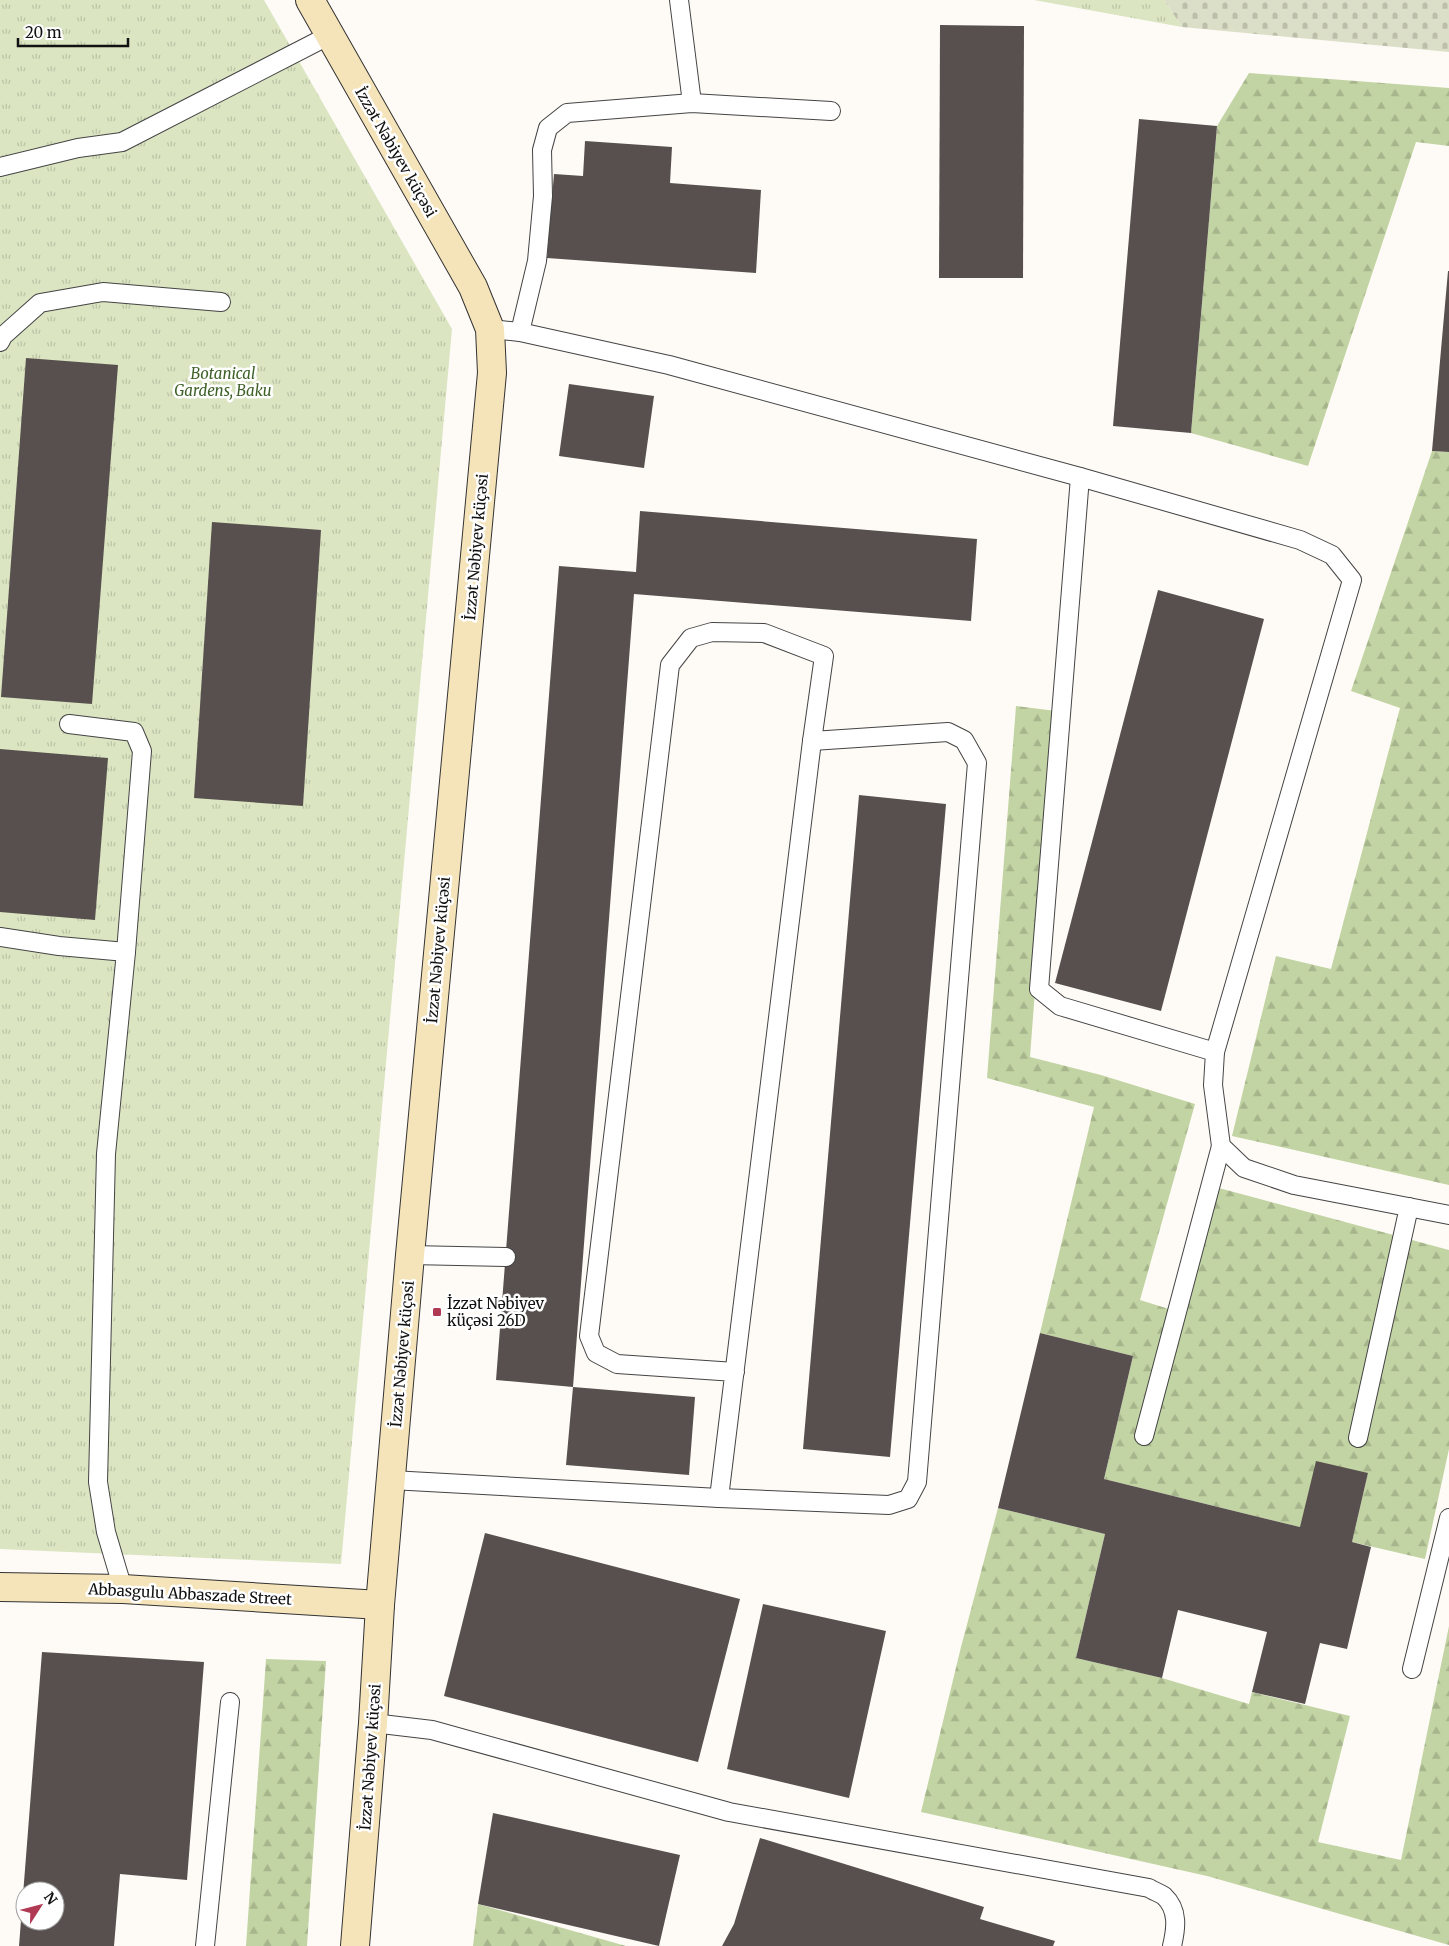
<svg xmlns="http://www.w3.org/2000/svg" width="1449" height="1946" viewBox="0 0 1449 1946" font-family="Merriweather,serif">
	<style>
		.grass { fill: url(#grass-tufts) }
		.forest { fill: url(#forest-firs) }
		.cemetery { fill: url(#cemetery-stones) }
		.building { fill: #58504e; fill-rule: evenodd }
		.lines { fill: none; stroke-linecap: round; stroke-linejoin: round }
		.lane-casing { stroke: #444; stroke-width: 20 }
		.secondary-casing { stroke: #333; stroke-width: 30 }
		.lane { stroke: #fff; stroke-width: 18 }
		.secondary { stroke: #f5e4b9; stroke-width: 28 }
		.poi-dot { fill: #b03954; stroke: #fff; stroke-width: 2 }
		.labels { text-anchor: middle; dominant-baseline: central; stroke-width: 5; stroke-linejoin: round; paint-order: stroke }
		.street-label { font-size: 15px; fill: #111; stroke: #fff }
		.park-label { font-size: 15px; font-style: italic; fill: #3e6128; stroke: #fff }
		.poi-label { font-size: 15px; fill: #111; stroke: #fff; text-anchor: start }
	</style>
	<defs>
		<pattern id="grass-tufts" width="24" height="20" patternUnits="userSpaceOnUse" patternTransform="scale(1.25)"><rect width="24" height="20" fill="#dbe5c2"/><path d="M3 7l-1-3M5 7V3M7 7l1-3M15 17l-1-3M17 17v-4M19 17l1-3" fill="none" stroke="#bbc3a6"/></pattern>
		<pattern id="forest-firs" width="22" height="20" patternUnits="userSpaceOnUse" patternTransform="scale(1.25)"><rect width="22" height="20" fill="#c2d4a3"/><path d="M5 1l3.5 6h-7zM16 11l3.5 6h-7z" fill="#a6b58b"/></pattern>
		<pattern id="cemetery-stones" width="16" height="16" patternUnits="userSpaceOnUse" patternTransform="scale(1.25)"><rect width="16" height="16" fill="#dcdfc7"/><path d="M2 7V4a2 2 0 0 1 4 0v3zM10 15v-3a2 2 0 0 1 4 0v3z" fill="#bcbeaa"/></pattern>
	</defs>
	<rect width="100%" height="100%" fill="#fefbf6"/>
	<g class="grass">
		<path d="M 0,0 L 264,0 L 452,329 L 341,1564 L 0,1549 Z"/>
		<path d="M 1034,0 L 1164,0 L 1182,27 Z"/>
	</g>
	<g class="forest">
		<path d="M 1249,73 L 1449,88 L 1449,146 L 1416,142 L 1308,466 L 1191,433 L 1217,126 Z"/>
		<path d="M 1432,451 L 1449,452 L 1449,1185 L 1232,1136 L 1276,956 L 1331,969 L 1400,708 L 1351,691 Z"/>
		<path d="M 1016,706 L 1056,711 L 1030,1057 L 1101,1075 L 1195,1104 L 1140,1300 L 1169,1309 L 1204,1184 L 1449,1250 L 1449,1449 L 1425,1559 L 1352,1542 L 1368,1473 L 1300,1527 L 1104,1479 L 1133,1356 L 1040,1333 L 1094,1107 L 987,1078 Z"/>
		<path d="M 998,1508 L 1105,1534 L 1076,1658 L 1162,1678 L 1249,1704 L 1252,1692 L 1350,1716 L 1318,1842 L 1401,1860 L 1449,1626 L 1449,1945 L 1207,1876 L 921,1812 L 961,1647 Z"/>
		<path d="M 266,1659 L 326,1661 L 307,1946 L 246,1946 Z"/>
		<path d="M 478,1904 L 626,1946 L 473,1946 Z"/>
	</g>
	<path class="cemetery" d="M 1164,0 L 1449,0 L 1449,52 L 1182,27 Z"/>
	<g class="building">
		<path d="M 940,25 L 1024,26 L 1023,278 L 939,278 Z"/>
		<path d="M 1139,119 L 1217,126 L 1191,433 L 1113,426 Z"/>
		<path d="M 585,141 L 672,147 L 670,183 L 761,190 L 756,273 L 547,258 L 554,174 L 583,176 Z"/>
		<path d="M 1448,271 L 1449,271 L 1449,452 L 1432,451 Z"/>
		<path d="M 26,358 L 118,365 L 92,704 L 1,697 Z"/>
		<path d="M 569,384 L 654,396 L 644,468 L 559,456 Z"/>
		<path d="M 640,511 L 977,539 L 971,621 L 634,594 L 573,1387 L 695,1397 L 689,1475 L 566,1465 L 573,1387 L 496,1380 L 559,566 L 636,572 Z"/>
		<path d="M 212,522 L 321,530 L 303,806 L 194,798 Z"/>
		<path d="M 1158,590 L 1264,619 L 1161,1011 L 1055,983 Z"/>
		<path d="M 0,749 L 108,758 L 95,920 L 0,912 Z"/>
		<path d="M 859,795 L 946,804 L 890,1457 L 803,1449 Z"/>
		<path d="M 1040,1333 L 1133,1356 L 1104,1479 L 1300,1527 L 1316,1461 L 1368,1473 L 1352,1542 L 1371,1547 L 1347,1649 L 1320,1643 L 1305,1704 L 1252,1692 L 1267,1632 L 1178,1610 L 1162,1678 L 1076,1658 L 1105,1534 L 998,1508 Z"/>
		<path d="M 485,1533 L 740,1599 L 698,1762 L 444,1696 Z"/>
		<path d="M 763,1604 L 886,1631 L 849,1798 L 727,1769 Z"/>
		<path d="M 42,1652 L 204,1662 L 187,1880 L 120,1874 L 114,1946 L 19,1946 ZM 25,1891 L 55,1891 L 55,1921 L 25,1921 Z"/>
		<path d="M 493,1813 L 680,1855 L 659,1946 L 478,1904 Z"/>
		<path d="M 760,1838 L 984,1907 L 980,1919 L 1055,1941 L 1053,1946 L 722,1946 L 734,1924 Z"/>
	</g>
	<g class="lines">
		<defs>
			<g id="lane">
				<path d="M 679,0 L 692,103"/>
				<path d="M 0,167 L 78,148 L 122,142 L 330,35"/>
				<path d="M 490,329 L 520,332 L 669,365 L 1080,477 L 1300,540 L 1332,555 L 1352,580 L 1215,1052 L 1213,1085 L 1221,1146 L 1244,1168 L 1294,1185 L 1449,1215"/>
				<path d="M 520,332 L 537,261 L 543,196 L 542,150 L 548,128 L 567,113 L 692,103 L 831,111"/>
				<path d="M 0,342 L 3,336 L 40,303 L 103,292 L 221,302"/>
				<path d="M 1080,477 L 1039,989 L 1060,1006 L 1215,1052"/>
				<path d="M 69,724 L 134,732 L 142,751 L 126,952"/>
				<path d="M 0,937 L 59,946 L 126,952 L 106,1154 L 98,1482 L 106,1532 L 123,1589"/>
				<path d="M 410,1255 L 506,1257"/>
				<path d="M 1144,1436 L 1221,1146"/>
				<path d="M 1358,1438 L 1409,1207"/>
				<path d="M 391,1480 L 719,1498 L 889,1505 L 908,1499 L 917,1482 L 977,763 L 964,740 L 948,732 L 812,741"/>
				<path d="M 719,1498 L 812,741 L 824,656 L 764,633 L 712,632 L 691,638 L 670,665 L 589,1336 L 596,1353 L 617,1364 L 735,1372"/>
				<path d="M 1412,1669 L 1449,1518"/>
				<path d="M 373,1723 L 432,1730 L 729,1812 L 1149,1888 C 1153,1891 1160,1893 1164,1896 C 1179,1910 1176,1929 1172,1946"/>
				<path d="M 205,1946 L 230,1702"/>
			</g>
			<g id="secondary">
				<path d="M 310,0 L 473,287 L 490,329 L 492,373 L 410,1255 L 380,1605 L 373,1723 L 355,1946"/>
				<path d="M 0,1587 L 123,1589 L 380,1605"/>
			</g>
		</defs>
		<use href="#lane" class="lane-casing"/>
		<use href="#secondary" class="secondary-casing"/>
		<use href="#lane" class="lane"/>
		<use href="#secondary" class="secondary"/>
	</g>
	<rect class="poi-dot" x="432" y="1307" width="10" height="10" rx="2.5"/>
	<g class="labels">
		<g class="street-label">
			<text transform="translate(396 152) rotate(60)">İzzət Nəbiyev küçəsi</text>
			<text transform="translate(476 547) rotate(-85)">İzzət Nəbiyev küçəsi</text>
			<text transform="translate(438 950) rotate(-85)">İzzət Nəbiyev küçəsi</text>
			<text transform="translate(402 1354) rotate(-85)">İzzət Nəbiyev küçəsi</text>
			<text transform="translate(190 1594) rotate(3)">Abbasgulu Abbaszade Street</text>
			<text transform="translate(370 1757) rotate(-86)">İzzət Nəbiyev küçəsi</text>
		</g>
		<g class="park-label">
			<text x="223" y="373">Botanical<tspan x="223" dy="17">Gardens, Baku</tspan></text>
		</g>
		<g class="poi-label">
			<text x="447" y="1303">İzzət Nəbiyev<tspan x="447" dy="17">küçəsi 26D</tspan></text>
		</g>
	</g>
	<g transform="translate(40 1906) rotate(54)"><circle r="24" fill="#ffffff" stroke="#a0a0a0"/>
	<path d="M0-4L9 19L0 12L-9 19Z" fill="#b03954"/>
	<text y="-8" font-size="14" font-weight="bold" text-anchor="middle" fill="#111111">N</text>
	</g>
	<path d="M18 38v8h110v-8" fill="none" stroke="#111111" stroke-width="2.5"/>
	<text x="25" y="38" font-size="15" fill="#111111" stroke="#ffffff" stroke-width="4" paint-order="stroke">20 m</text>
</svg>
